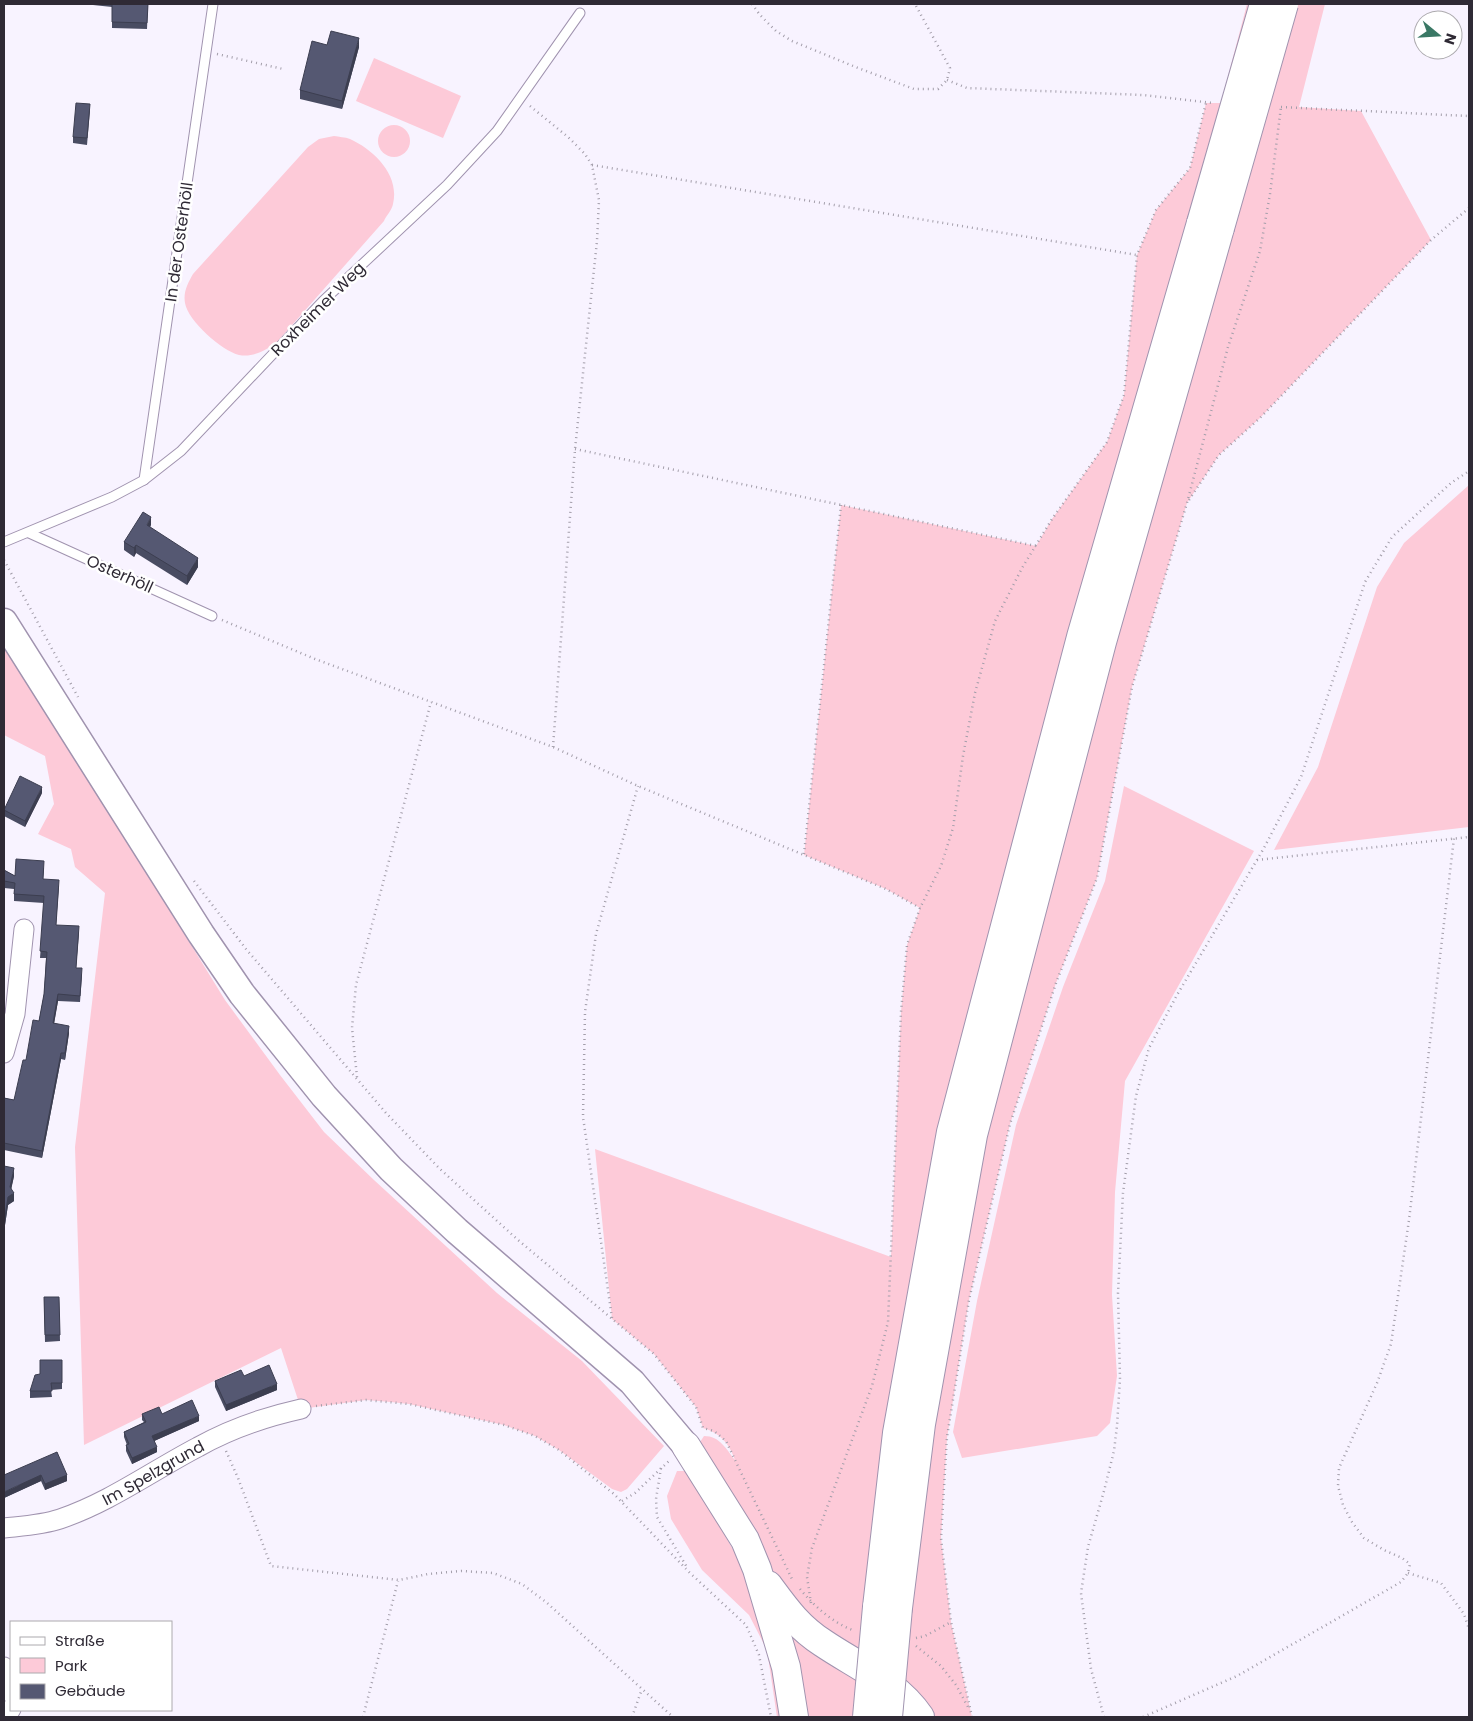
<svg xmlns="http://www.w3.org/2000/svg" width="1473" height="1721" viewBox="0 0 1473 1721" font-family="Poppins,sans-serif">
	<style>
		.green { fill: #fdcad8 }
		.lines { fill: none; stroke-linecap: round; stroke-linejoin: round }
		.lane-casing { stroke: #a093af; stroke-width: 11 }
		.street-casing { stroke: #a093af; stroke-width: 21 }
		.secondary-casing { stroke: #a093af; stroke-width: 29 }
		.highway-casing { stroke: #a093af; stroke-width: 30 }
		.path { stroke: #a39eaa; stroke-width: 2.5; stroke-dasharray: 1 4; stroke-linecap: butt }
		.lane { stroke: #fff; stroke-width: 9 }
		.street { stroke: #fff; stroke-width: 19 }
		.secondary { stroke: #fff; stroke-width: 26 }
		.highway { stroke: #fff; stroke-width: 28 }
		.highway-bridge-casing { stroke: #a093af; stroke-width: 30; stroke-linecap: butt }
		.highway-bridge { stroke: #fff; stroke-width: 28 }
		.wall { fill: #494c62 }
		.shaded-wall { fill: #3c3e50 }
		.building { fill: #555872; stroke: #3c3e50 }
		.labels { text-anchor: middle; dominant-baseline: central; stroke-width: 5; stroke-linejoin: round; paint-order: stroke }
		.street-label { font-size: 16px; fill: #2f2a35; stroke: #fff }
	</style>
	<rect width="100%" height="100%" fill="#f8f3ff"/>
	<g class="green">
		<path d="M 1247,4 L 1325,4 L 1299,107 L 1361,111 L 1431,240 L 1260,418 L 1219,455 L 1187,503 L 1132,687 L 1097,878 L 1056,983 L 1010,1124 L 969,1300 L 947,1438 L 941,1538 L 951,1622 L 972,1717 L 929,1717 L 785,1603 L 698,1445 L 704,1436 C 720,1436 726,1449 735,1460 C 729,1443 720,1433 703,1428 L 696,1407 L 654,1354 L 612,1319 L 595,1149 L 891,1257 L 901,1012 L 907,945 L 920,908 L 886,889 L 804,855 L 841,505 L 1036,546 L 1052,519 L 1107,442 L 1124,395 L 1137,255 L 1156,210 L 1190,168 L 1206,103 L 1221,103 Z"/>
		<path d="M 374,58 L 461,96 L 443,138 L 356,101 Z"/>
		<circle cx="394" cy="141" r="16"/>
		<path d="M 334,136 C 339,137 345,137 350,139 C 374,150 400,175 393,204 C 392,210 386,216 384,221 L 278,341 C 268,349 254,358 239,355 C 222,351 188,321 185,303 C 183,292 188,283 193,274 L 308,147 L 319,139 Z"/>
		<path d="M 1469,485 L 1469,827 L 1274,850 L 1318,767 L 1377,587 L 1404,543 Z"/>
		<path d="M 4,641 L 225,1000 L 280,1075 L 324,1132 L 374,1180 L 497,1293 L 582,1361 L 664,1446 L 627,1489 L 621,1492 L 612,1489 L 559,1450 L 535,1436 L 504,1425 L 409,1404 L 391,1402 L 366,1400 L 301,1409 L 281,1348 L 84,1445 L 75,1147 L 105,893 L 75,867 L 71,849 L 38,834 L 54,804 L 45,756 L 4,735 Z"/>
		<path d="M 1124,786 L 1254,851 L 1125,1081 L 1115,1192 L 1112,1295 L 1117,1376 L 1110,1423 L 1097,1436 L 962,1458 L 953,1432 L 977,1301 L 1016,1125 L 1063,987 L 1105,881 Z"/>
		<path d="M 677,1471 L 686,1471 L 720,1527 L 735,1553 L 755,1603 L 773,1656 L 784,1717 L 777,1717 L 767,1650 L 749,1615 L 702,1570 L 671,1519 L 667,1496 Z"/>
		<path d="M 791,1625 L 862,1672 L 859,1717 L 803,1717 L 781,1631 Z"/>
	</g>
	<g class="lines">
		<defs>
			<g id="lane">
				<path d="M 144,480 L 213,4"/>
				<path d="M 29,533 L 212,616"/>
				<path d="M 4,542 L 112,497 L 144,480 L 181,451 L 323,301 L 447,185 L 497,131 L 580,13"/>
			</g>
			<g id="street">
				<path d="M 4,1053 L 15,1014 L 24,929"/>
				<path id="s1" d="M 4,1528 C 22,1526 42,1525 60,1519 C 110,1502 152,1471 198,1447 C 230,1429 265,1417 301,1409"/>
				<path d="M 4,1667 L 11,1693"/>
				<path d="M 6,1717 L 11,1709"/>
			</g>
			<path id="secondary" d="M 4,622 L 201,934 L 242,994 L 324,1096 L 391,1169 L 457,1231 L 632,1382 L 686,1446"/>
			<g id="highway">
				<path d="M 686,1446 L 745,1540 L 757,1569 L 786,1667 L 794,1717"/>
				<path d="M 768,1585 C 785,1608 798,1627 823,1643 C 857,1666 896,1682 920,1717"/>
				<path d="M 877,1607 L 897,1433 L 951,1132 L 1081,637 L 1201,223"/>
				<path d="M 898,1608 L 921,1424 L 973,1135 L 1102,642 L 1220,228"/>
			</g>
		</defs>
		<use href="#lane" class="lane-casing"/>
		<use href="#street" class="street-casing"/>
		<use href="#secondary" class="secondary-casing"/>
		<use href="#highway" class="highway-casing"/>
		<g class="path">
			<path d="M 752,4 L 760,15 L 776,31 L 792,41 L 858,68 L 914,89 L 938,89 L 947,80 L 950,68 L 915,4"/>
			<path d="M 217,54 L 283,69"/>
			<path d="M 947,80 L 967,88 L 1143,95 L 1213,103"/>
			<path d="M 530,106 L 568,137 L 585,154 L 592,165 L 599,200 L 597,241 L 575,449 L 553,747"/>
			<path d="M 1281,107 L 1469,116"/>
			<path d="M 592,165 L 1137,255"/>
			<path d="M 575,449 L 1036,546"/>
			<path d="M 1189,500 L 1219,455 L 1260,418 L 1431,240 L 1469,208"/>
			<path d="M 4,560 L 78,697"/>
			<path d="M 222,620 L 315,659 L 553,747 L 638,786 L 886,889 L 920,908"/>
			<path d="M 804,854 L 841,505"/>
			<path d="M 1257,860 L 1469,837"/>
			<path d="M 194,881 L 246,949 L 386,1113 L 440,1169 L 518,1240 L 654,1354 L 696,1407 L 703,1428 L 714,1431 L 726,1441 L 792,1579"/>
			<path d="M 357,1077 L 352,1028 L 356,985 L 431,702"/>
			<path d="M 612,1318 L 583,1117 L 585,1012 L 596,934 L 638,786"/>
			<path d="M 316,1406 L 366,1400 L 409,1404 L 504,1425 L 535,1436 L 559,1450 L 614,1494 L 690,1573 L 746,1625 L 759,1655 L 771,1717"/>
			<path d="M 226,1451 L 238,1478 L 271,1566 L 399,1580 L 428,1574 L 461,1571 L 493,1573 L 522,1584 L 546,1602 L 673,1717"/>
			<path d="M 661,1468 L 656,1499 L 657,1517 L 688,1569"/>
			<path d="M 622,1501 L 635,1493 L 670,1460"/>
			<path d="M 1408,1573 L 1441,1583 L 1464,1614 L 1469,1629"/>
			<path d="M 800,1589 C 815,1607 833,1623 855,1631"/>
			<path d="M 811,1603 L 807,1577 L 812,1548 L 872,1386 L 888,1322 L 901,1012 L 907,945 L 920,908 L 941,866 L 953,828 L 963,756 L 975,693 L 995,621 L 1022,568 L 1052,519 L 1107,442 L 1124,395 L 1137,255 L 1156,210 L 1190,168 L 1206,103"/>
			<path d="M 916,1638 L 925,1636 L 951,1622"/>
			<path d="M 916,1646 L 941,1666 L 956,1685 L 968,1707"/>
			<path d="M 363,1717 L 398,1581"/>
			<path d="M 632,1717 L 642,1689"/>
			<path d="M 972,1717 L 951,1622 L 941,1538 L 947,1437 L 969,1300 L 1010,1124 L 1056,983 L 1097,878 L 1132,687 L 1187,503 L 1228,347 L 1260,251 L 1270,194 L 1281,107"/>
			<path d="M 1104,1717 L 1091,1669 L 1081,1593 L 1088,1547 L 1104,1491 L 1114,1451 L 1117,1426 L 1120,1379 L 1118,1293 L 1123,1193 L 1136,1096 L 1149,1048 L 1177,995 L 1264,848 L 1301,777 L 1365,582 L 1392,537 L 1451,483 L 1469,471"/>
			<path d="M 1143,1717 L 1237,1676 L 1401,1582 L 1408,1573 L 1410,1564 L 1402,1558 L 1384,1550 L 1364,1538 L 1352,1522 L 1343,1505 L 1338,1486 L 1339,1468 L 1377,1383 L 1391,1344 L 1409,1220 L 1454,838"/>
		</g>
		<use href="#lane" class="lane"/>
		<use href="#street" class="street"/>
		<use href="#secondary" class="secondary"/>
		<use href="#highway" class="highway"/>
		<defs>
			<g id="highway-bridge">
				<path d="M 1201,223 L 1264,4"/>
				<path d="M 1220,228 L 1284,4"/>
				<path d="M 867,1717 L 877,1607"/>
				<path d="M 888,1717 L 898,1608"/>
			</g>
		</defs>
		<use href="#highway-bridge" class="highway-bridge-casing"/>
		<use href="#highway-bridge" class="highway-bridge"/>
	</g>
	<g class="wall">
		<path d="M 93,4 L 148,4 L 147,29 L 112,28 L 112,7 L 93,5 Z"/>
		<path d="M 327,45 L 359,47 L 342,109 L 300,99 L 300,90 Z"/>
		<path d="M 90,110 L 87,145 L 73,143 L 73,137 Z"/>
		<path d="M 151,525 L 150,527 L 198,567 L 187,585 L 136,553 L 134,557 L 124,550 L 124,542 Z"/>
		<path d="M 42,793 L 25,827 L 4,816 L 4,808 Z"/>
		<path d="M 44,868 L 43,879 L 59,886 L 56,925 L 79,933 L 76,968 L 82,975 L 80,1002 L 58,1001 L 54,1023 L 69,1033 L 65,1060 L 61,1059 L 42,1158 L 4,1150 L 4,1098 L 14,1100 L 39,1021 L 44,994 L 46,958 L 40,958 L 44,903 L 14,901 L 14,889 L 4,888 L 4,870 L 15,876 Z"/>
		<path d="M 4,1166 L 14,1176 L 11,1189 L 14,1201 L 8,1205 L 5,1225 L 4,1225 Z"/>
		<path d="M 44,1297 L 59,1297 L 60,1341 L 45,1342 Z"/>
		<path d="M 62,1360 L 62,1389 L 51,1390 L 52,1397 L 30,1398 L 30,1391 L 40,1374 Z"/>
		<path d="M 244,1376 L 277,1390 L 226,1411 L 215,1387 L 215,1381 Z"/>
		<path d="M 142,1414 L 162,1414 L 199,1421 L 154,1441 L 157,1452 L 132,1464 L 126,1451 L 126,1445 L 127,1445 L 124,1437 L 124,1432 L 144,1422 L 142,1420 Z"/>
		<path d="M 57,1452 L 67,1481 L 45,1490 L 41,1481 L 4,1498 Z"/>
	</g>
	<g class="shaded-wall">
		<path d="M 359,38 L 359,47 L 342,109 L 342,101 Z"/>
		<path d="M 151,517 L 151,525 L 147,533 L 147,525 Z"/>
		<path d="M 136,545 L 136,553 L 134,557 L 134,548 Z"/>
		<path d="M 198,558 L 198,567 L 187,585 L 187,576 Z"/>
		<path d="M 42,787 L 42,793 L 25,827 L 25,821 Z"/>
		<path d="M 58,994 L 58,1001 L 53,1030 L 53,1023 Z"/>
		<path d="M 69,1026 L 69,1033 L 65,1060 L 65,1053 Z"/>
		<path d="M 61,1053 L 61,1059 L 42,1158 L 42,1151 Z"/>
		<path d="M 14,1168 L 14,1176 L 10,1195 L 10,1187 Z"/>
		<path d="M 14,1193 L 14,1201 L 8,1205 L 5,1225 L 5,1217 L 8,1197 Z"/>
		<path d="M 277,1384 L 277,1390 L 226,1411 L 226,1405 Z"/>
		<path d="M 199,1416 L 199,1421 L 152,1442 L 152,1436 Z"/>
		<path d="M 157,1447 L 157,1452 L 132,1464 L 132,1458 Z"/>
		<path d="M 41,1475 L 41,1481 L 4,1498 L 4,1492 Z"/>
		<path d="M 67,1475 L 67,1481 L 45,1490 L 45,1484 Z"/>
	</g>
	<g class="building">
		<path d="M 112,4 L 148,4 L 147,23 L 112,22 Z"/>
		<path d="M 331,31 L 359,38 L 342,101 L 300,90 L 312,41 L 327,45 Z"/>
		<path d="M 76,103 L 90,104 L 87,138 L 73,137 Z"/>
		<path d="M 143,512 L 151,517 L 147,525 L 198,558 L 187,576 L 136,545 L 134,548 L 124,542 Z"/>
		<path d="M 20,776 L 42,787 L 25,821 L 4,810 Z"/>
		<path d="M 16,859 L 44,861 L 43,879 L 59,880 L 56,925 L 79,926 L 76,968 L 82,968 L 80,996 L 58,994 L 53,1023 L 69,1026 L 65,1053 L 61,1053 L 42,1151 L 4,1143 L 4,1098 L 14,1100 L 23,1060 L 26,1060 L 33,1020 L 39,1021 L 44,994 L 47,952 L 40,951 L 44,896 L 14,894 L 15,883 L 4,881 L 4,870 L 15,876 Z"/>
		<path d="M 4,1166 L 14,1168 L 10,1187 L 14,1193 L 8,1197 L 5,1217 L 4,1217 Z"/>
		<path d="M 44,1297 L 59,1297 L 60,1335 L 45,1335 Z"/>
		<path d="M 40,1360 L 62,1360 L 62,1383 L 51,1383 L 52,1391 L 30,1391 L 35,1375 L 40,1374 Z"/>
		<path d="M 269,1365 L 277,1384 L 226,1405 L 215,1381 L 241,1370 L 244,1376 Z"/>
		<path d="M 192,1400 L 199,1416 L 152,1436 L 157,1447 L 132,1458 L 126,1445 L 129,1444 L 124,1432 L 146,1422 L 142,1414 L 159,1407 L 162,1414 Z"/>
		<path d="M 57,1452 L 67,1475 L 45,1484 L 41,1475 L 4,1492 L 4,1475 Z"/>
	</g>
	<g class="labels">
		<g class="street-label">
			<text transform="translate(179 242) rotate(-82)">In der Osterhöll</text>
			<text transform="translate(318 309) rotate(-45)">Roxheimer Weg</text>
			<text transform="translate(120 574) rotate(24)">Osterhöll</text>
			<text stroke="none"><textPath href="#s1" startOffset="161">Im Spelzgrund</textPath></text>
		</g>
	</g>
	<rect width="1473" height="1721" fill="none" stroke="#2f2a35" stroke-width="10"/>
	<rect x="10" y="1621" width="162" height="90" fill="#ffffff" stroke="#acaaae"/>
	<rect x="20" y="1637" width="25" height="8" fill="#ffffff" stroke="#acaaae"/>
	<text x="55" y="1646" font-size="15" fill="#2f2a35">Straße</text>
	<rect x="20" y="1658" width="25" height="15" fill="#fdcad8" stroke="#acaaae"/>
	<text x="55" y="1671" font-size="15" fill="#2f2a35">Park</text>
	<rect x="20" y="1684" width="25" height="15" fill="#555872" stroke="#acaaae"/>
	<text x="55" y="1696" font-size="15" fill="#2f2a35">Gebäude</text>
	<g transform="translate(1438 35) rotate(108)"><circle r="24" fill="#ffffff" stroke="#acaaae"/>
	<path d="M0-4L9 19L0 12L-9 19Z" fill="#3a7865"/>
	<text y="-8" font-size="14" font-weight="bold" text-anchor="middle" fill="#2f2a35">N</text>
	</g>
</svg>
